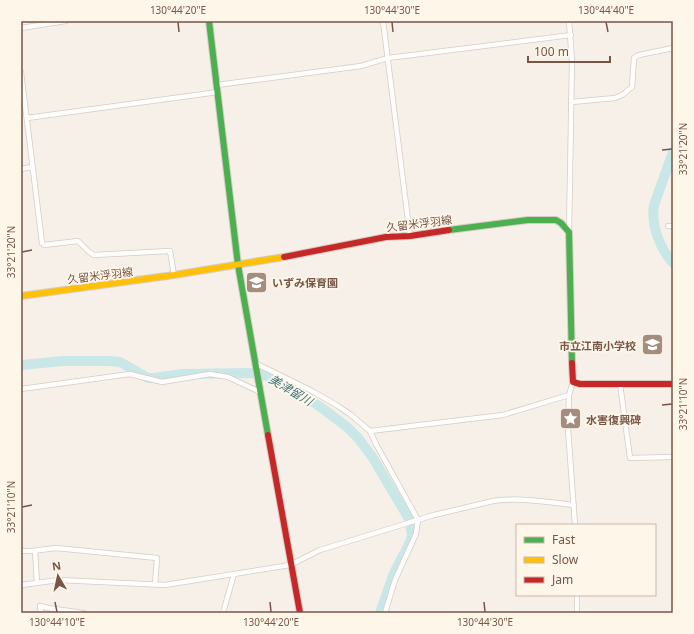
<svg xmlns="http://www.w3.org/2000/svg" width="694" height="634" viewBox="0 0 694 634" font-family="'Noto Sans','Noto Sans JP',sans-serif">
	<style>
		.lines { fill: none; stroke-linecap: round; stroke-linejoin: round }
		.river { stroke: #cae7e8; stroke-width: 10 }
		.street-casing { stroke: #d6ccc5; stroke-width: 6 }
		.fast-casing { stroke: #d6ccc5; stroke-width: 8 }
		.slow-casing { stroke: #d6ccc5; stroke-width: 8 }
		.jam-casing { stroke: #d6ccc5; stroke-width: 8 }
		.street { stroke: #fefdfc; stroke-width: 4.5 }
		.fast { stroke: #4caf50; stroke-width: 6 }
		.slow { stroke: #ffc107; stroke-width: 6 }
		.jam { stroke: #c62828; stroke-width: 6 }
		.ticks { fill: none; stroke: #775647; stroke-width: 1.5 }
		.labels { text-anchor: middle; dominant-baseline: central; stroke-width: 3.5; stroke-linejoin: round; paint-order: stroke }
		.street-label { font-size: 11px; fill: #775647; stroke: #fff6ea }
		.poi-label { font-size: 11px; font-weight: bold; fill: #775647; stroke: #fff6ea; text-anchor: start }
		.water-label { font-size: 12px; font-style: italic; fill: #3a767d; stroke: #fff6ea }
		.neatline { fill: none; stroke: #775647; stroke-width: 1.5 }
		.ticks-label { font-size: 10px; text-anchor: middle; fill: #775647 }
	</style>
	<rect width="100%" height="100%" fill="#f7f0e8"/>
	<g class="lines">
		<g class="river">
			<path d="M 673,152 L 654,205 C 651,225 659,247 673,263"/>
			<path d="M 21,365 L 63,361 L 109,361 L 120,362 L 148,378 L 154,378 L 183,374 L 250,373 L 268,376 L 300,393 L 326,411 L 347,427 L 358,438 L 373,458 L 409,519 L 412,535 L 410,542 L 394,573 L 380,613"/>
		</g>
		<defs>
			<g id="street">
				<path d="M 383,21 L 410,236"/>
				<path d="M 569,21 L 572,61 L 569,232"/>
				<path d="M 21,28 L 66,21"/>
				<path d="M 21,72 L 42,243 L 44,245 L 78,241 L 89,252 L 94,255 L 170,251 L 174,275"/>
				<path d="M 217,85 L 361,66 L 388,58 L 571,35"/>
				<path d="M 572,102 L 615,98 L 622,95 L 632,87 L 634,58 L 639,55 L 673,48"/>
				<path d="M 27,118 L 218,92"/>
				<path d="M 21,169 L 32,167"/>
				<path d="M 668,226 L 673,226"/>
				<path d="M 255,363 L 312,391 L 338,406 L 351,415 L 370,431 L 376,444 L 418,520 L 416,534 L 395,580 L 385,613"/>
				<path d="M 573,382 L 569,395 L 568,429 L 575,525"/>
				<path d="M 620,384 L 630,458 L 673,457"/>
				<path d="M 21,389 L 130,374 L 162,382 L 210,374 L 228,377 L 260,392"/>
				<path d="M 370,431 L 503,415 L 569,395"/>
				<path d="M 21,551 L 32,551 L 56,548 L 157,558 L 155,584"/>
				<path d="M 35,551 L 37,583"/>
				<path d="M 21,585 L 59,580 L 165,585 L 290,565 L 320,550 L 434,515 L 493,501 C 519,497 548,502 574,505"/>
				<path d="M 577,595 L 577,613"/>
				<path d="M 41,613 L 40,606 L 48,608 L 83,613"/>
				<path d="M 223,613 L 234,574"/>
			</g>
			<g id="fast">
				<path d="M 209,21 L 238,265 L 268,435"/>
				<path d="M 449,230 L 528,220 L 556,220 L 561,223 L 569,232 L 572,363"/>
			</g>
			<path id="slow" d="M 21,296 L 174,275 L 284,257"/>
			<g id="jam">
				<path d="M 284,257 L 386,237 L 410,236 L 449,230"/>
				<path d="M 572,363 L 573,382 L 580,384 L 673,384"/>
				<path d="M 268,435 L 300,613"/>
			</g>
		</defs>
		<use href="#street" class="street-casing"/>
		<use href="#fast" class="fast-casing"/>
		<use href="#slow" class="slow-casing"/>
		<use href="#jam" class="jam-casing"/>
		<use href="#street" class="street"/>
		<use href="#fast" class="fast"/>
		<use href="#slow" class="slow"/>
		<use href="#jam" class="jam"/>
	</g>
	<path class="ticks" d="M 178,22 L 179,32M 392,22 L 393,32M 606,22 L 608,32M 662,150 L 672,149M 22,252 L 32,250M 662,405 L 672,404M 22,507 L 32,505M 55,602 L 57,612M 270,602 L 271,612M 484,602 L 485,612"/>
	<defs>
		<symbol id="school-square" viewBox="-11 -11 22 22"><rect x="-9" y="-9" width="18" height="18" rx="4" fill="#a48c7f" stroke="#fff6ea"/><path d="M0-5L7-2L0 1L-7-2ZM-4 1L0 2.5L4 1V4Q0 6-4 4Z" fill="#fff"/></symbol>
		<symbol id="sight-square" viewBox="-11 -11 22 22"><rect x="-9" y="-9" width="18" height="18" rx="4" fill="#a48c7f" stroke="#fff6ea"/><path d="M0-6L1.8-2.2L6-1.7L2.9 1.2L3.7 5.4L0 3.3L-3.7 5.4L-2.9 1.2L-6-1.7L-1.8-2.2Z" fill="#fff"/></symbol>
	</defs>
	<g fill-rule="evenodd">
		<use href="#school-square" x="244" y="270" width="25" height="25"/>
		<use href="#school-square" x="640" y="332" width="25" height="25"/>
		<use href="#sight-square" x="558" y="406" width="25" height="25"/>
	</g>
	<g class="labels">
		<g class="street-label">
			<text transform="translate(419 223) rotate(-7)">久留米浮羽線</text>
			<text transform="translate(100 275) rotate(-7)">久留米浮羽線</text>
		</g>
		<g class="poi-label">
			<text x="272" y="282">いずみ保育園</text>
			<text x="636" y="345" text-anchor="end">市立江南小学校</text>
			<text x="586" y="419">水害復興碑</text>
		</g>
		<g class="water-label">
			<text transform="translate(291 390) rotate(31)">美津留川</text>
		</g>
	</g>
	<rect width="694" height="634" fill="none" stroke="#fff6ea" stroke-width="44"/>
	<rect x="516" y="524" width="140" height="72" fill="#fff6ea" stroke="#c9b6a9"/>
	<rect x="524" y="537" width="20" height="6" fill="#4caf50" stroke="#c9b6a9"/>
	<text x="552" y="544" font-size="12" fill="#775647">Fast</text>
	<rect x="524" y="557" width="20" height="6" fill="#ffc107" stroke="#c9b6a9"/>
	<text x="552" y="564" font-size="12" fill="#775647">Slow</text>
	<rect x="524" y="577" width="20" height="6" fill="#c62828" stroke="#c9b6a9"/>
	<text x="552" y="584" font-size="12" fill="#775647">Jam</text>
	<g transform="translate(58 576) rotate(351)" stroke="#fff6ea" stroke-width="3" paint-order="stroke">
	<path d="M0-3L7 15L0 10L-7 15Z" fill="#775647"/>
	<text y="-6" font-size="11" font-weight="bold" text-anchor="middle" fill="#775647">N</text>
	</g>
	<path d="M528 56v6h82v-6" fill="none" stroke="#775647" stroke-width="2"/>
	<text x="534" y="56" font-size="12" fill="#775647" stroke="#fff6ea" stroke-width="3" paint-order="stroke">100 m</text>
	<rect x="22" y="22" width="650" height="590" class="neatline"/>
	<g class="ticks-label">
		<text x="178" y="14">130°44'20"E</text>
		<text x="392" y="14">130°44'30"E</text>
		<text x="606" y="14">130°44'40"E</text>
		<text transform="translate(683 149) rotate(-90)" y="4">33°21'20"N</text>
		<text transform="translate(11 252) rotate(-90)" y="4">33°21'20"N</text>
		<text transform="translate(683 404) rotate(-90)" y="4">33°21'10"N</text>
		<text transform="translate(11 507) rotate(-90)" y="4">33°21'10"N</text>
		<text x="57" y="626">130°44'10"E</text>
		<text x="271" y="626">130°44'20"E</text>
		<text x="485" y="626">130°44'30"E</text>
	</g>
</svg>
